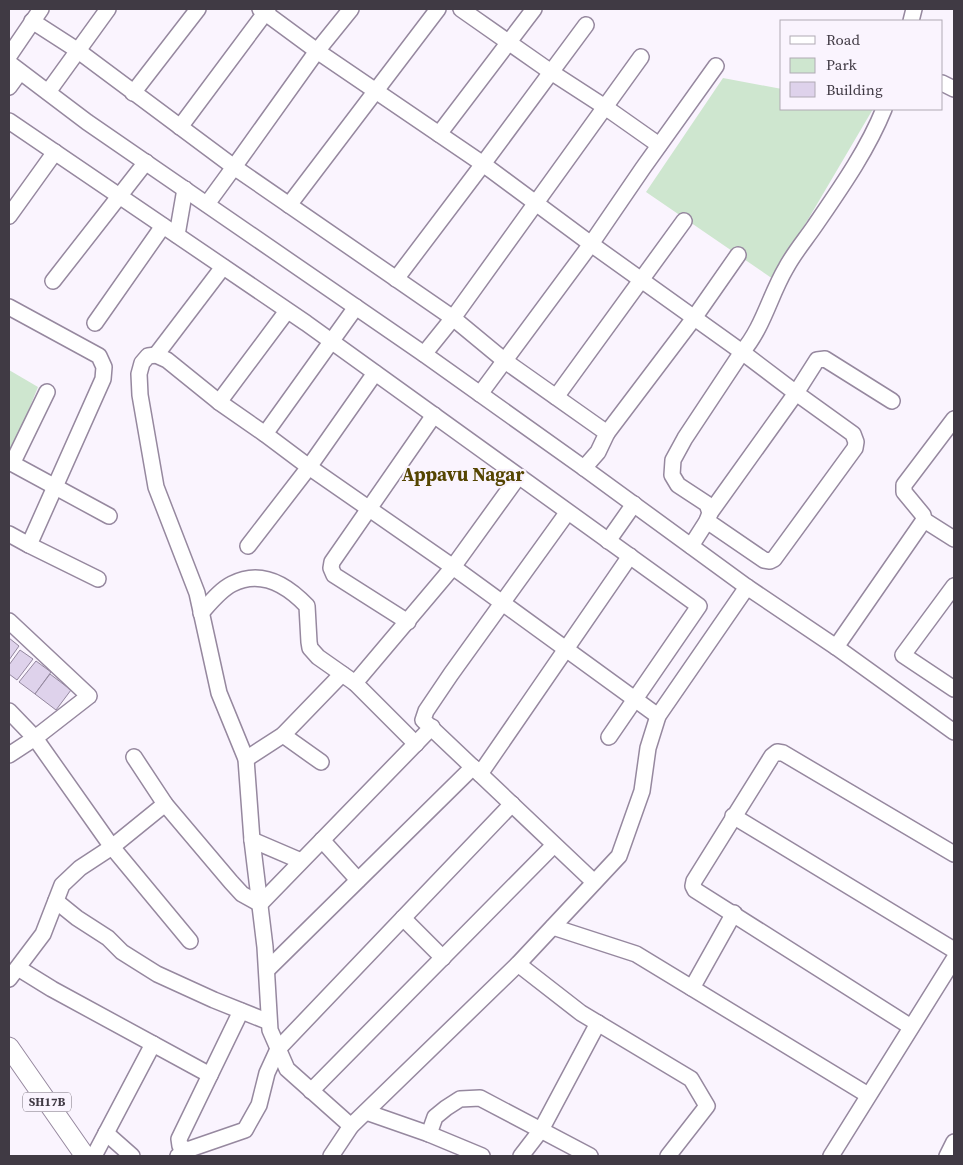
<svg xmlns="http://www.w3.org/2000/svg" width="963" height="1165" viewBox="0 0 963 1165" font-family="'Source Serif 4',serif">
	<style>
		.green { fill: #cee6cf }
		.building { fill: #ded2eb; stroke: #93879e }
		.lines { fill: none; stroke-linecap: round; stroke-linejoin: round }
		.minor-casing { stroke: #96889f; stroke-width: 18 }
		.major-casing { stroke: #96889f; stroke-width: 21 }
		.minor { stroke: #fff; stroke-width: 15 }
		.major { stroke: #fff; stroke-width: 19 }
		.labels { text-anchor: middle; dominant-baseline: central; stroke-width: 4.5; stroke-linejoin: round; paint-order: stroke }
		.shield { fill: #faf4fe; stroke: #78727c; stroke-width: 1 }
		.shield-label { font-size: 12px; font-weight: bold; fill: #403a44 }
		.district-label { font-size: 19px; font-weight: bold; fill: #554501; stroke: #faf4fe }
	</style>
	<rect width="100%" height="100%" fill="#faf4fe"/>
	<g class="green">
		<path d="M 723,78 L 782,89 L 782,109 L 873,109 L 773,279 L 646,192 Z"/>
		<path d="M 9,370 L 38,387 L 9,458 Z"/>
	</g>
	<g class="building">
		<path d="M 9,638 L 19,646 L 9,660 Z"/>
		<path d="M 20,650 L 33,659 L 17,680 L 9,674 L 9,665 Z"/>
		<path d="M 36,661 L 51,672 L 35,694 L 19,682 Z"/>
		<path d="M 50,674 L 71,690 L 56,710 L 35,694 Z"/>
	</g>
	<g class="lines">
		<defs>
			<g id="minor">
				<path d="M 260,9 L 317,51 L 483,164 L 591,244 L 742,352 L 796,393 L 710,513"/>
				<path d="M 461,9 L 551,72 L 605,107 L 659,145"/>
				<path d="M 32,21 L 77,50 L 234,167 L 317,51 L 351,9"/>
				<path d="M 911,21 L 914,9"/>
				<path d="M 9,56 L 41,9"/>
				<path d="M 9,63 L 87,122 L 424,354 L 584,468 L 747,587 L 836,647 L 954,732"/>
				<path d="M 942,83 L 954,89"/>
				<path d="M 9,87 L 20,72"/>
				<path d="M 48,92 L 108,9"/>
				<path d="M 133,93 L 198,9"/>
				<path d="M 9,121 L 306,323 L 699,606 L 609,737"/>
				<path d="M 180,127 L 268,9"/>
				<path d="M 439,134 L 534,9"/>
				<path d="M 207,204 L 234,167 L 453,318 L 424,354"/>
				<path d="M 289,205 L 438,9"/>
				<path d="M 9,216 L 55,152"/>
				<path d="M 177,235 L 185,189"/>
				<path d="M 396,279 L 483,164 L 586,25"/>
				<path d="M 53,281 L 146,162"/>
				<path d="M 9,307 L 99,356 L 104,367 L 103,379 L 29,545 L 9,534"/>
				<path d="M 95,323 L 163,226"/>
				<path d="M 156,355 L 223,267"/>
				<path d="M 47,392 L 13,462 L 15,465 L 109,516"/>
				<path d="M 480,394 L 591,244 L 643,168 L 716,66"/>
				<path d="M 556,397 L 684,221"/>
				<path d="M 219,402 L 287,311"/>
				<path d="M 607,433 L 694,318 L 738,255"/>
				<path d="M 265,434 L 356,307"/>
				<path d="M 584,468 L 598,452 L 607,433 L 505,361 L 453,318 L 641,57"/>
				<path d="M 567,513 L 451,674 L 426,711 L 423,720 L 594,882"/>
				<path d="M 924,520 L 954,539"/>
				<path d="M 707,521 L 764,560 L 770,561 L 774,559 L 855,448 L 856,442 L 853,434 L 796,393 L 817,360 L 825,359 L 892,401"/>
				<path d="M 608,541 L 634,504"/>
				<path d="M 29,545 L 98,579"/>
				<path d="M 248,546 L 309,467 L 375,373"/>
				<path d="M 691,546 L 707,521 L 710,513 L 707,504 L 678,485 L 672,475 L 673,460 L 685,438 L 742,352 C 763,328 770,295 786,268 C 794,253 805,240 814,227 C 840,189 867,151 884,109"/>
				<path d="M 954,586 L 903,655 L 954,689"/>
				<path d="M 201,613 C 210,603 220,590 232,584 C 261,569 287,585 307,606 L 309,642 L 310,648 L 318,657 L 355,683 L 416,744"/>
				<path d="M 9,621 L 89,696 L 35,738 L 9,755"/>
				<path d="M 408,622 L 334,575 L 331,568 L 332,562 L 434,415"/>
				<path d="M 836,647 L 924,520 L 923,515 L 904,492 L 904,485 L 954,419"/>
				<path d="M 355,683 L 453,567 L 518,477"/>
				<path d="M 9,711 L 35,738 L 112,847 L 190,941"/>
				<path d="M 283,735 L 321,762"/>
				<path d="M 134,757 L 165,804 L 231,882 L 242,894 L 260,904 L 432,727"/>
				<path d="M 246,759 L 283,735 L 342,674"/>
				<path d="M 480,774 L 630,556"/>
				<path d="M 733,816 L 954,950"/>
				<path d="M 252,840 L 301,861"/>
				<path d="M 322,840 L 358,880"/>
				<path d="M 56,901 L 77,918 L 108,938 L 122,952 L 157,974 L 214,1000 L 269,1022"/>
				<path d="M 403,918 L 443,958"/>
				<path d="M 553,927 L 636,954 L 868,1095"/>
				<path d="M 518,964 L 581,1013 L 691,1079 L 707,1106 L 668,1156"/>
				<path d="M 18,968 L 52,989 L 210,1075"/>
				<path d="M 267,970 L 473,767"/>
				<path d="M 9,979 L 43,934 L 62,885 L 80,868 L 112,847 L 165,804"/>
				<path d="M 692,988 L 734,913"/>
				<path d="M 911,1027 L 695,890 L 693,886 L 694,881 L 772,756 L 777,752 L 783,753 L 954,854"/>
				<path d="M 311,1091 L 554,845"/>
				<path d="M 366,1112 L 429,1134 L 482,1156"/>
				<path d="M 351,1126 L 287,1069 L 270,1030 L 265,947 L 252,840 L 246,759 L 219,693 L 197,593 L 156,487 L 140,395 L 139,374 L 142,363 L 148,356 L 156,355 L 167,360 L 219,402 L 265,434 L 309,467 L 453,567 L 658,716"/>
				<path d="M 106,1133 L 132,1156"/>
				<path d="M 429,1134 L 435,1117 L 446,1108 L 460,1099 L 480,1098 L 590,1156"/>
				<path d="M 187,1150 L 180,1146 L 179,1139 L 241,1011"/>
				<path d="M 94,1156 L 153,1044"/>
				<path d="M 178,1156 L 187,1150 L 245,1130 L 259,1105 L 267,1073 L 278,1049 L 512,804"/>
				<path d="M 331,1156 L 351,1126 L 518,964 L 619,856 L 642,791 L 648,748 L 658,716 L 747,587"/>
				<path d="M 521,1156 L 541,1130 L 598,1023"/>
				<path d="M 831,1156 L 954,959"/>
				<path d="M 947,1156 L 954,1142"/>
			</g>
			<path id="major" d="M 9,1047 L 85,1156"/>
		</defs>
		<use href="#minor" class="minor-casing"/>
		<use href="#major" class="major-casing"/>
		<use href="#minor" class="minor"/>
		<use href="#major" class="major"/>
	</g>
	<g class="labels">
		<rect class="shield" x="23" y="1092.5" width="48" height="19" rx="4"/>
		<g class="shield-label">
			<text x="47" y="1102">SH17B</text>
		</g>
		<g class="district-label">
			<text x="463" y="474">Appavu Nagar</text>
		</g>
	</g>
	<rect width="963" height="1165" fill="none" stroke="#403a44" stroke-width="20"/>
	<rect x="780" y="20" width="162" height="90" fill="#faf4fe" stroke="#b0aab4"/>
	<rect x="790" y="36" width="25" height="8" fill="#ffffff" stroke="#b0aab4"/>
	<text x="826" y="45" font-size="15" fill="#403a44">Road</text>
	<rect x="790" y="58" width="25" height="15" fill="#cee6cf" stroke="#b0aab4"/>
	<text x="826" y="70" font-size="15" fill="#403a44">Park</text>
	<rect x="790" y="82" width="25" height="15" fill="#ded2eb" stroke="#b0aab4"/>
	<text x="826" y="95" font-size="15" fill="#403a44">Building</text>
</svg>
